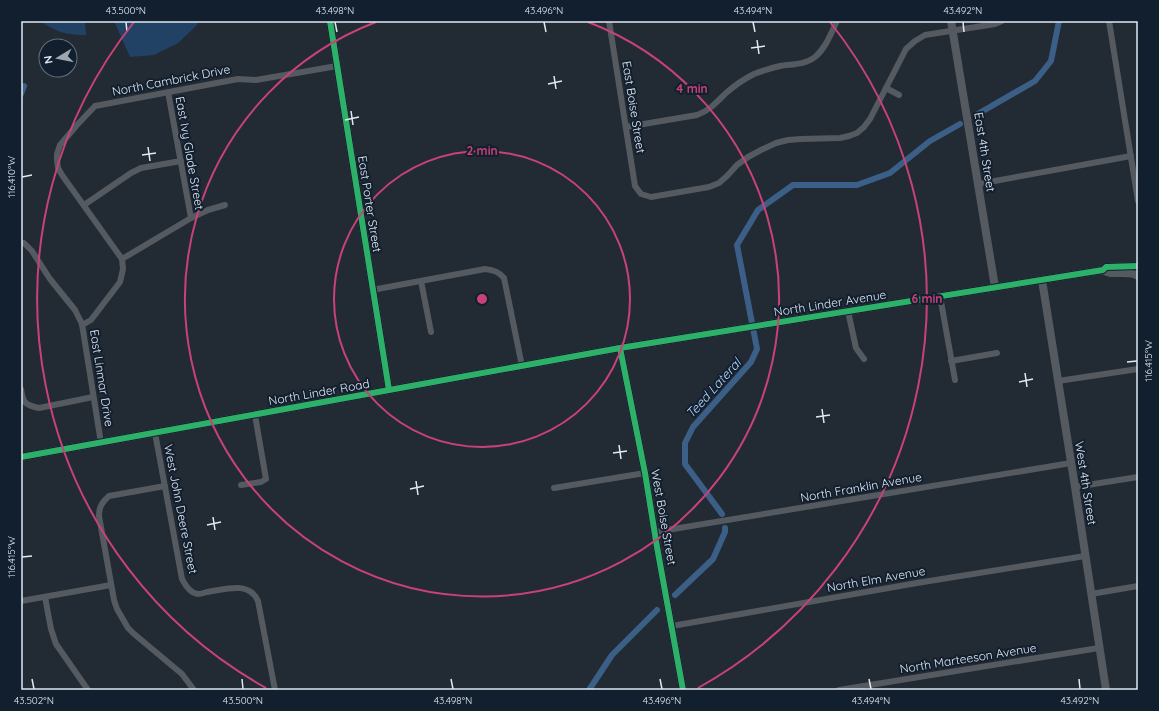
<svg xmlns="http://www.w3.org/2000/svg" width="1159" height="711" viewBox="0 0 1159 711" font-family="Quicksand,sans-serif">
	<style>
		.garden { fill: #224265 }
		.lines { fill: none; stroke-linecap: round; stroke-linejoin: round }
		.canal { stroke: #3b5f87; stroke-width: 6 }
		.street { stroke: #545a60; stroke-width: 6 }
		.secondary { stroke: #545a60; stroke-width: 8 }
		.cycleway-casing { stroke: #121f2e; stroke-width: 8 }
		.cycleway { stroke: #2db169; stroke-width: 6 }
		.ticks { fill: none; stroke: #e0e9f3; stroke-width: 1.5 }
		.ring { fill: none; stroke: #c84279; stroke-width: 2 }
		.labels { text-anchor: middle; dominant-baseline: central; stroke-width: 4; stroke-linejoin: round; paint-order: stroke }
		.street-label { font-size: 12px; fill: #e0e9f3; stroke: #121f2e }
		.water-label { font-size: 13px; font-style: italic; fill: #b3d5fd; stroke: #121f2e }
		.centre { fill: #c84279; stroke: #121f2e; stroke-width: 2 }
		.ring-label { font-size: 12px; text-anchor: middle; font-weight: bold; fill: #c84279; stroke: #121f2e; stroke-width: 4; stroke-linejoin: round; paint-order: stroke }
		.neatline { fill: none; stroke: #e0e9f3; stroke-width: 1.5 }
		.ticks-label { font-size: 10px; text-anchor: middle; fill: #e0e9f3 }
	</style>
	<rect width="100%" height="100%" fill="#222a33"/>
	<g class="garden">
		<path d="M 40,21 L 85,21 L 86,35 C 66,35 56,32 40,21 Z"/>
		<path d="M 114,21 L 199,21 L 197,25 L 178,43 L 154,55 L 130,57 Z"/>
	</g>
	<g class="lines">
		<g class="canal">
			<path d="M 21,94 L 24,86"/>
			<path d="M 976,115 L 1035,81 L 1051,61 L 1059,21"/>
			<path d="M 722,514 L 685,464 L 685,443 L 693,427 L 751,362 L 757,349 L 737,245 L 758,210 L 793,185 L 857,185 L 890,173 L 930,141 L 960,124"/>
			<path d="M 675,595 L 713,559 L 725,532 L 725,528"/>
			<path d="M 589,690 L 612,655 L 657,610"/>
		</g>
		<g class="street">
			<path d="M 609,21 L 635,186 L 641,194 L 651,197 L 709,187 L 719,183 L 727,176 L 737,165 L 748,157 L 763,149 L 776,143 L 788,140 L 801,139 L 840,138 L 849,136 L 857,133 L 864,127 L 870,119 L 906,49 L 915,41 L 925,35 L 995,24 L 1002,21"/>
			<path d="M 1109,21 L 1138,201"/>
			<path d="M 886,88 L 899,95"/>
			<path d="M 168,92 L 191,218"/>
			<path d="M 626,127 L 697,115 C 709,111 717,102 726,93 C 734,86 744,79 754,74 C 762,71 771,68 780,66 C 791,64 805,65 815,57 C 826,48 831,33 837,21"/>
			<path d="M 978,184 L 1131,156"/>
			<path d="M 84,205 L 131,173 L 141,168 L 181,161"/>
			<path d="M 21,243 L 24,243 L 32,251 L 50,279 L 75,310 L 82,324 L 101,443"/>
			<path d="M 122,259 L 62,175 L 58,168 L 57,160 L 57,154 L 60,145 L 77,125 L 95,106 L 238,79 L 256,80 L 337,66"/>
			<path d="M 421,281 L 431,332"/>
			<path d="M 372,290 L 485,269 C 494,270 499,272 504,278 L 522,366"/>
			<path d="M 940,296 L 955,380"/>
			<path d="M 848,311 L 856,348 L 864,359"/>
			<path d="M 82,325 L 91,320 L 120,282 L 123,269 L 122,259 L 191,218 L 208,210 L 225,205"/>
			<path d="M 951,361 L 997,353"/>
			<path d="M 1058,381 L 1138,369"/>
			<path d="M 21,389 C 23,403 25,405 39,408 L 93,397"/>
			<path d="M 155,433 L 182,579 C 186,586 190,593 198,594 C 200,594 204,593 207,592 C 224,590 249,580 258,601 L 275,690"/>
			<path d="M 241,485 L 261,482 L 266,479 L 255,415"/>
			<path d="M 165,486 L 109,496 C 102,502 99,507 99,516 L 114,600 L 117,609 L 128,628 L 133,633 L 182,674 L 194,690"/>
			<path d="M 1075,487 L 1138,477"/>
			<path d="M 554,488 L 645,473"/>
			<path d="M 655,532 L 1071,463"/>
			<path d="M 1091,594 L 1138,586"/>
			<path d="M 45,597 L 51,629 L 56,644 L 88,690"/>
			<path d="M 21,601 L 111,585"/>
			<path d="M 672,626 L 917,583 L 1085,556"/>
			<path d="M 839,690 L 1099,648"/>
		</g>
		<g class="secondary">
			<path d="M 330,21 L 389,390"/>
			<path d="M 951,21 L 995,287"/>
			<path d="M 1103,270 C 1113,277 1127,269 1138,276"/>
			<path d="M 1042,280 L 1075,487 L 1106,690"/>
			<path d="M 620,348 L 645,473 L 657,547 L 683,690"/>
			<path d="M 21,457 L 620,348 L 1103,270 L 1106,267 L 1138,266"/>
		</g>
		<defs>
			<g id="cycleway">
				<path d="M 330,21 L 389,390"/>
				<path d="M 620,348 L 645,473 L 657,547 L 683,690"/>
				<path d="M 21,457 L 620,348 L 1103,270 L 1106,267 L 1138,266"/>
			</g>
		</defs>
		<use href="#cycleway" class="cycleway-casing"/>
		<use href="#cycleway" class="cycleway"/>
	</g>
	<path class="ticks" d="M 126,22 L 127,32M 335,22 L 337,32M 544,22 L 546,32M 753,22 L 755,32M 963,22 L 964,32M 757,40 L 759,54M 751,48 L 765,46M 554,76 L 556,89M 548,84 L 562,81M 351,111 L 353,125M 345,120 L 359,117M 148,147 L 150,161M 142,155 L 156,153M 22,177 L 32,175M 1127,362 L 1137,361M 1025,373 L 1027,387M 1019,382 L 1033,379M 822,409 L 824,423M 816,417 L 830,415M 619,445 L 621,459M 613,453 L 627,451M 416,481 L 418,495M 410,489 L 424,486M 213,517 L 215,530M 207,525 L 221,522M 22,557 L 32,556M 32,679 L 34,689M 242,679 L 243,689M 451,679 L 453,689M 660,679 L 662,689M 869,679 L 871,689M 1079,679 L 1080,689"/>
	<g class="ring">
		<circle cx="482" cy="299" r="148"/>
		<path d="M588 22A297 297 0 1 1 376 22"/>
		<path d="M266 688A445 445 0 0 1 134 22M830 22A445 445 0 0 1 698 688"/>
	</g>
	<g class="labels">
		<g class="street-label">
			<text transform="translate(171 80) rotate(-11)">North Cambrick Drive</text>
			<text transform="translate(634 107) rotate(81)">East Boise Street</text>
			<text transform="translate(985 152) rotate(81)">East 4th Street</text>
			<text transform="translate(190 153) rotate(80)">East Ivy Glade Street</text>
			<text transform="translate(370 204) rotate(81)">East Porter Street</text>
			<text transform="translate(830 303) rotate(-9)">North Linder Avenue</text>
			<text transform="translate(102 378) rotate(81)">East Linmar Drive</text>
			<text transform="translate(319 392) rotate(-10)">North Linder Road</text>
			<text transform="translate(1086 483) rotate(81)">West 4th Street</text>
			<text transform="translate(861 487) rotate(-10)">North Franklin Avenue</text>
			<text transform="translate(181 509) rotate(79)">West John Deere Street</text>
			<text transform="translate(664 517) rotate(80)">West Boise Street</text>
			<text transform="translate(876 579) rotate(-10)">North Elm Avenue</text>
			<text transform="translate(968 658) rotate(-9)">North Marteeson Avenue</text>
		</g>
		<g class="water-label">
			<text transform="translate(713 388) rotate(-48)">Teed Lateral</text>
		</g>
	</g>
	<circle cx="482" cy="299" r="6" class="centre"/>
	<g class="ring-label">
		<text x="692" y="93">4 min</text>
		<text x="482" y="155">2 min</text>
		<text x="927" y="303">6 min</text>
	</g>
	<rect width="1159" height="711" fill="none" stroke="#121f2e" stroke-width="44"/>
	<g transform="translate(58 58) rotate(260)"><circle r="19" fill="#121f2e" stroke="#64707d"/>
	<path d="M0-3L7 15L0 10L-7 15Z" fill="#9ea6b0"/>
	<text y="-6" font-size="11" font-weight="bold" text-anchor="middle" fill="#e0e9f3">N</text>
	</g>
	<rect x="22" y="22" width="1115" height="667" class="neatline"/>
	<g class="ticks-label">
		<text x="126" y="14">43.500°N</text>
		<text x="335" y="14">43.498°N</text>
		<text x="544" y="14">43.496°N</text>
		<text x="753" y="14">43.494°N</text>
		<text x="963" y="14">43.492°N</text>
		<text transform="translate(11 177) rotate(-90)" y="4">116.410°W</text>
		<text transform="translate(1148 361) rotate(-90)" y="4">116.415°W</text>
		<text transform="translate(11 557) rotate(-90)" y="4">116.415°W</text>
		<text x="34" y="704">43.502°N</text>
		<text x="243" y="704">43.500°N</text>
		<text x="453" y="704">43.498°N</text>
		<text x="662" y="704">43.496°N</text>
		<text x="871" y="704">43.494°N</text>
		<text x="1080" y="704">43.492°N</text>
	</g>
</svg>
